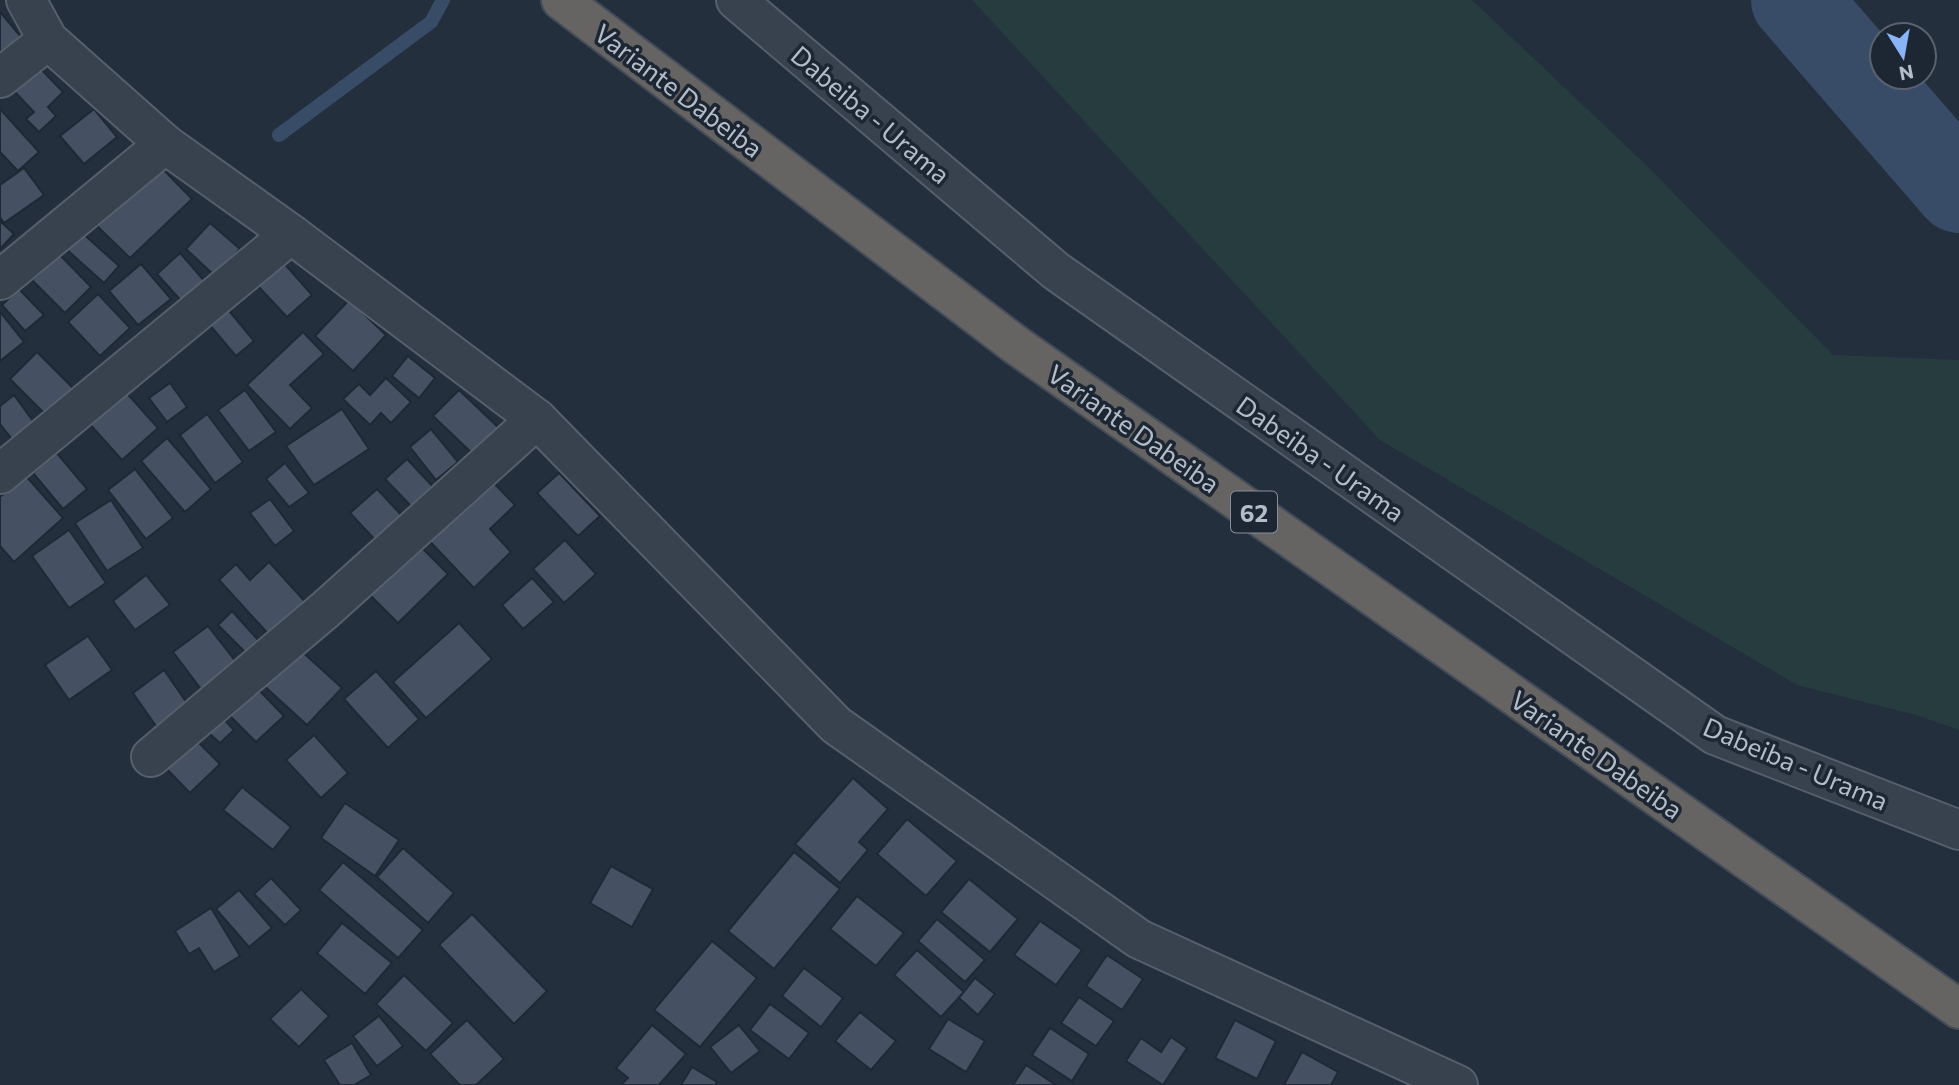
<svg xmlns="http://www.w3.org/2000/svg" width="1959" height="1085" viewBox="0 0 1959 1085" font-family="Commissioner,sans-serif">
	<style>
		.green { fill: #263c3f }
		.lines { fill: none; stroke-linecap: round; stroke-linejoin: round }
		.stream { stroke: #394c67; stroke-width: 14 }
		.river { stroke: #394c67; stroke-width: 88 }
		.building { fill: #455162; stroke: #1f2835; stroke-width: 2 }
		.minor-casing { stroke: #565f6c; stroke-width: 42 }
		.trunk-casing { stroke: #434c59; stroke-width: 42 }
		.minor { stroke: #38414e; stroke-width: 38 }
		.trunk { stroke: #656462; stroke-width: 38 }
		.labels { text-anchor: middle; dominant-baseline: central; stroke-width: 7; stroke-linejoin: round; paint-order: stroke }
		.shield { fill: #1d2633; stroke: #878f9c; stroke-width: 2 }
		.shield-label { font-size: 24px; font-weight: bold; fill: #b4bcc9 }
		.street-label { font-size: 26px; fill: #b4bcc9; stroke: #1d2633 }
	</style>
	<rect width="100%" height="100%" fill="#242f3e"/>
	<path class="green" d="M 972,0 L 1472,0 L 1644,163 L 1833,355 L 1959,360 L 1959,730 L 1916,715 L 1797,685 L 1380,440 Z"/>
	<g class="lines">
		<path class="stream" d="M 279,135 L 431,22 L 443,0"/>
		<path class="river" d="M 1795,0 L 1959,189"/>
	</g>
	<g class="building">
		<path d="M 0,12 L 27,44 L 0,67 Z"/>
		<path d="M 37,65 L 63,92 L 48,107 L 56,116 L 39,132 L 26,119 L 34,112 L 12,89 Z"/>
		<path d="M 0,109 L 39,152 L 18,171 L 0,152 Z"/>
		<path d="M 94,109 L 117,137 L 84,164 L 60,136 Z"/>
		<path d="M 157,163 L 192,199 L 130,258 L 94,223 Z"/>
		<path d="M 24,168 L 44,195 L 4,223 L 0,217 L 0,185 Z"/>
		<path d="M 0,221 L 14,234 L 0,249 Z"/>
		<path d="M 210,223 L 240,249 L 215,276 L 186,249 Z"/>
		<path d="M 80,231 L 119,266 L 104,283 L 65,248 Z"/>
		<path d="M 180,253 L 207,284 L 185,305 L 157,274 Z"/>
		<path d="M 59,254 L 91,287 L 65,313 L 32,280 Z"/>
		<path d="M 282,261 L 312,295 L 287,317 L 256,284 Z"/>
		<path d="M 141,264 L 171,299 L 138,325 L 109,291 Z"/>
		<path d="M 19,289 L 44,315 L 25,331 L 2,305 Z"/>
		<path d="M 98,294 L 130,328 L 100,356 L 68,322 Z"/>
		<path d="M 349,300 L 386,335 L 353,371 L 315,336 Z"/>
		<path d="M 226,307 L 254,341 L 236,356 L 208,323 Z"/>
		<path d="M 0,312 L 24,342 L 0,361 Z"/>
		<path d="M 303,332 L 324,354 L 290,385 L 312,408 L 290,429 L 247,385 Z"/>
		<path d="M 37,352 L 74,389 L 47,416 L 10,379 Z"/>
		<path d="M 408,356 L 435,378 L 419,398 L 392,376 Z"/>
		<path d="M 386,378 L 411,402 L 391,423 L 381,413 L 370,425 L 343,399 L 359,384 L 370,395 Z"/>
		<path d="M 170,383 L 187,407 L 167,422 L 149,398 Z"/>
		<path d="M 124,390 L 158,428 L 122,460 L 87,421 Z"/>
		<path d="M 245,390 L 276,432 L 249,451 L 218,410 Z"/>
		<path d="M 459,390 L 501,430 L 475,456 L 433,416 Z"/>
		<path d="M 14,395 L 38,428 L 16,444 L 0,424 L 0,406 Z"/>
		<path d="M 342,409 L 369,449 L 314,485 L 286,446 Z"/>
		<path d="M 207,414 L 243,462 L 215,483 L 180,435 Z"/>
		<path d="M 431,429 L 458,462 L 436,480 L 410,447 Z"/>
		<path d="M 167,438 L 211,489 L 185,512 L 141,461 Z"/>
		<path d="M 56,452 L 87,489 L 63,509 L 33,473 Z"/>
		<path d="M 407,459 L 435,489 L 413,508 L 385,479 Z"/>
		<path d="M 285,463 L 309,493 L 289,507 L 266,479 Z"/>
		<path d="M 135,469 L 173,518 L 146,539 L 108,490 Z"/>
		<path d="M 484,473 L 515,505 L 490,529 L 511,552 L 474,588 L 421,532 Z"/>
		<path d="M 559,473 L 600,516 L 578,536 L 537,493 Z"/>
		<path d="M 25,475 L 63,518 L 14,562 L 0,546 L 0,497 Z"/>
		<path d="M 377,489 L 405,519 L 378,543 L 350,513 Z"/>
		<path d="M 270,499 L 294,531 L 275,546 L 250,513 Z"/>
		<path d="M 111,500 L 143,548 L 107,571 L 75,523 Z"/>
		<path d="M 69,530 L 106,583 L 69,608 L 32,556 Z"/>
		<path d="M 565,540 L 596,574 L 564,603 L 533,569 Z"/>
		<path d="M 415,541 L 448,574 L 398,623 L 366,591 Z"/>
		<path d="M 269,562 L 309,606 L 272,638 L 219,580 L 236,564 L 250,580 Z"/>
		<path d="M 146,575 L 170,605 L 135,630 L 113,601 Z"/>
		<path d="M 532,578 L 554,602 L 523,629 L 502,605 Z"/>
		<path d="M 232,611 L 259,641 L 246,653 L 218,625 Z"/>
		<path d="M 459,623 L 492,659 L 426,718 L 393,682 Z"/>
		<path d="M 208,626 L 240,667 L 204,693 L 173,652 Z"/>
		<path d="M 88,636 L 112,670 L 69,700 L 45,665 Z"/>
		<path d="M 297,647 L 342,688 L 307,725 L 262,684 Z"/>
		<path d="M 164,670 L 189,706 L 158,729 L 133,693 Z"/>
		<path d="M 376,671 L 419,719 L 388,748 L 344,699 Z"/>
		<path d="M 253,684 L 284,716 L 256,742 L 225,711 Z"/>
		<path d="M 217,712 L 234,730 L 220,743 L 202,727 Z"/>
		<path d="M 314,735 L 348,773 L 321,798 L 286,760 Z"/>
		<path d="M 192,736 L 220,764 L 190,793 L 162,764 Z"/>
		<path d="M 853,778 L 888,809 L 859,842 L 868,850 L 840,883 L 795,844 Z"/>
		<path d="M 242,787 L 291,827 L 273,850 L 223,810 Z"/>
		<path d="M 345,803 L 399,840 L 375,876 L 321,838 Z"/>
		<path d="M 907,819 L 957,861 L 926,896 L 877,854 Z"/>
		<path d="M 403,848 L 454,893 L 428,923 L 377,877 Z"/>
		<path d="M 794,852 L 840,889 L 774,969 L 728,931 Z"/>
		<path d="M 343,862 L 423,930 L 398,958 L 319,890 Z"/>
		<path d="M 611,866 L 653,889 L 632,927 L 590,903 Z"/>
		<path d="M 271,878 L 301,910 L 285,925 L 254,894 Z"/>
		<path d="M 969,879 L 1018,919 L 990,952 L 941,912 Z"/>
		<path d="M 239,890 L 272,928 L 249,947 L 216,909 Z"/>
		<path d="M 857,896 L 904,933 L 876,966 L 830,929 Z"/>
		<path d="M 211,908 L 240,956 L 214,972 L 199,948 L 189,954 L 175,931 Z"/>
		<path d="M 472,914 L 547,991 L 514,1024 L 439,945 Z"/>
		<path d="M 937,919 L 985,960 L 965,982 L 918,941 Z"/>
		<path d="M 1040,921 L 1082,950 L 1056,985 L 1014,955 Z"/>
		<path d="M 342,923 L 392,963 L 365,994 L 317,953 Z"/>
		<path d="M 712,941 L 757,978 L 700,1047 L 654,1010 Z"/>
		<path d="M 917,950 L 964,992 L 941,1017 L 894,975 Z"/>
		<path d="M 1107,955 L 1143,979 L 1122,1010 L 1086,986 Z"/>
		<path d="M 804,968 L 843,998 L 821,1027 L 782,996 Z"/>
		<path d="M 404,975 L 453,1023 L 426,1051 L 376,1004 Z"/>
		<path d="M 975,978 L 995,994 L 978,1015 L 959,998 Z"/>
		<path d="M 301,989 L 329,1016 L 299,1047 L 270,1019 Z"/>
		<path d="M 1079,997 L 1114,1021 L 1096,1046 L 1061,1023 Z"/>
		<path d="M 770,1004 L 809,1033 L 789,1059 L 750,1030 Z"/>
		<path d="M 860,1012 L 896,1041 L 871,1070 L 835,1041 Z"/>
		<path d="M 379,1016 L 403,1046 L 377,1066 L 353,1036 Z"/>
		<path d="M 948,1019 L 985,1041 L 966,1072 L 929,1049 Z"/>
		<path d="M 467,1020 L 504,1059 L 476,1085 L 460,1085 L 430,1054 Z"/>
		<path d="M 1235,1020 L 1276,1041 L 1257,1079 L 1215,1058 Z"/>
		<path d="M 652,1025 L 686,1054 L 659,1085 L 621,1085 L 628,1078 L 616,1068 Z"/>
		<path d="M 739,1025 L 760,1051 L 731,1073 L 710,1047 Z"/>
		<path d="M 1050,1028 L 1089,1054 L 1072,1081 L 1032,1055 Z"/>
		<path d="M 1171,1037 L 1187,1048 L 1163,1085 L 1126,1061 L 1141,1038 L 1161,1052 Z"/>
		<path d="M 352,1043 L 371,1075 L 354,1085 L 340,1085 L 324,1060 Z"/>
		<path d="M 1302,1052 L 1338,1072 L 1331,1085 L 1284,1085 Z"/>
		<path d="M 1026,1065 L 1056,1085 L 1013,1085 Z"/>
		<path d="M 692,1067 L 717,1082 L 715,1085 L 681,1085 Z"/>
	</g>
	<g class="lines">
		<defs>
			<g id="minor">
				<path d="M 26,0 L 48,40 L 165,144 L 291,234 L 537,419 L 836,725 L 1139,939 L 1458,1085"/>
				<path d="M 736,0 L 1056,271 L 1715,735 L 1959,830"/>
				<path d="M 0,78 L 48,40"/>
				<path d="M 0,280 L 165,144"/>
				<path d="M 0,474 L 291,234"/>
				<path d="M 151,757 L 325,610 L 537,419"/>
			</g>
			<path id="trunk" d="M 561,0 L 1016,345 L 1959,1009"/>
		</defs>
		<use href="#minor" class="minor-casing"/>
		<use href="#trunk" class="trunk-casing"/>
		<use href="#minor" class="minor"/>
		<use href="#trunk" class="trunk"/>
	</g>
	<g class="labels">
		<rect class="shield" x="1231" y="491.5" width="46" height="41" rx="5"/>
		<g class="shield-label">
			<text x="1254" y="512">62</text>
		</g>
		<g class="street-label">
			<text transform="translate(679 90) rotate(37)">Variante Dabeiba</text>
			<text transform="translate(871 114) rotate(40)">Dabeiba - Urama</text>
			<text transform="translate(1134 428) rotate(35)">Variante Dabeiba</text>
			<text transform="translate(1321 458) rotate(35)">Dabeiba - Urama</text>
			<text transform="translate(1597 754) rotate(35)">Variante Dabeiba</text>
			<text transform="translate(1796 763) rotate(23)">Dabeiba - Urama</text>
		</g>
	</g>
	<g transform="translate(1903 56) rotate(169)"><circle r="33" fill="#1d2633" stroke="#59626f" stroke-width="2"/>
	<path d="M0-5L12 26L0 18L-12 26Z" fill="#8ab4f8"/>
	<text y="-10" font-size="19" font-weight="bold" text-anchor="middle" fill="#b4bcc9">N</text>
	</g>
</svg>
